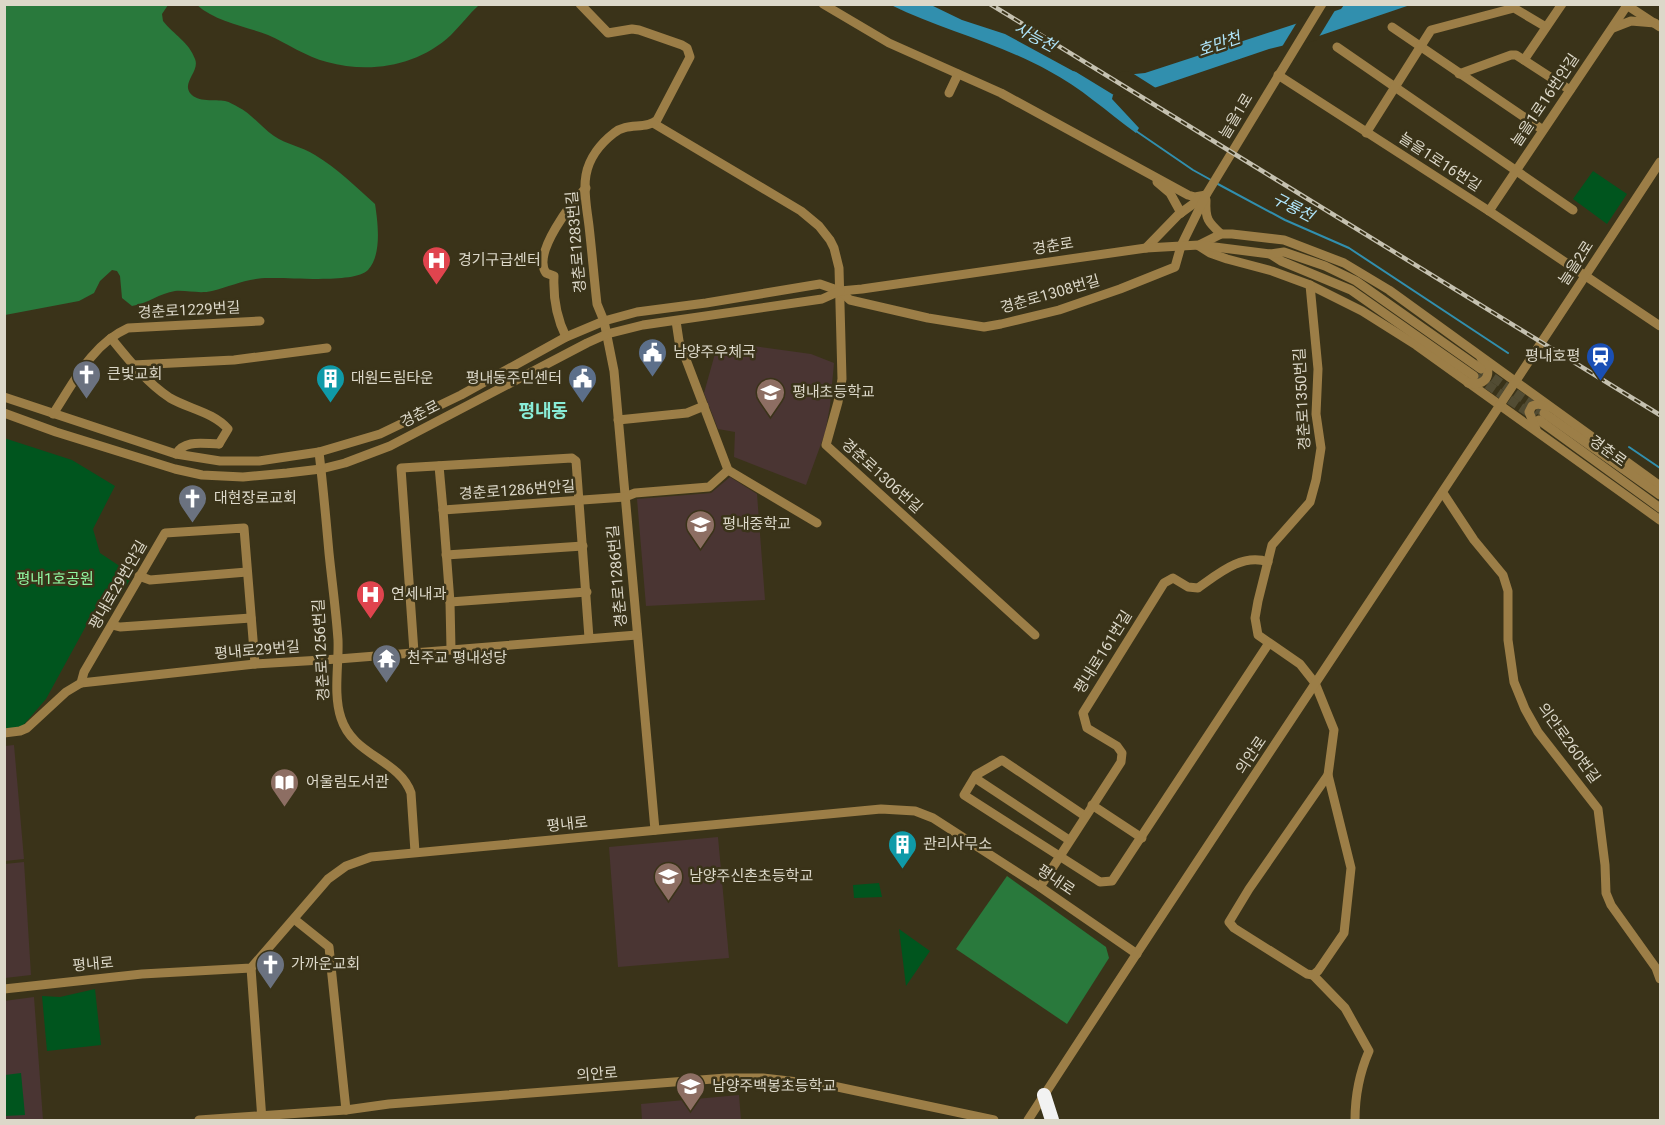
<svg xmlns="http://www.w3.org/2000/svg" width="1665" height="1125" viewBox="0 0 1665 1125" font-family="Roboto,'Noto Sans KR',sans-serif">
	<style>
		.education { fill: #4a3533 }
		.green { fill: #00551e }
		.forest { fill: #29793c }
		.water { fill: #318fae }
		.pier { fill: #3a3319 }
		.lines { fill: none; stroke-linecap: round; stroke-linejoin: round }
		.stream { stroke: #318fae; stroke-width: 2 }
		.minor-tunnel { stroke: #524c33; stroke-width: 9; stroke-dasharray: 9 4.5; stroke-linecap: butt }
		.minor { stroke: #9c7e47; stroke-width: 9 }
		.highway { stroke: #f2f2f2; stroke-width: 14 }
		.rail-casing { stroke: #c5c1b0; stroke-width: 4.5 }
		.rail { stroke: #3a3319; stroke-width: 2; stroke-dasharray: 7; stroke-linecap: butt }
		.labels { text-anchor: middle; dominant-baseline: central; stroke-width: 5; stroke-linejoin: round; paint-order: stroke }
		.street-label { font-size: 15px; fill: #dcd8c9; stroke: #3a3319 }
		.poi-label { font-size: 15px; fill: #dcd8c9; stroke: #3a3319; text-anchor: start }
		.park-label { font-size: 15px; fill: #90f7a1; stroke: #3a3319 }
		.water-label { font-size: 16px; font-style: italic; fill: #b0e5fa; stroke: #3a3319 }
		.quarter-label { font-size: 18px; font-weight: bold; fill: #89edd8; stroke: #3a3319 }
	</style>
	<rect width="100%" height="100%" fill="#3a3319"/>
	<g class="education">
		<path d="M 753,346 L 811,354 L 834,363 L 830,406 L 825,433 L 806,485 L 734,457 L 735,432 L 718,429 L 704,393 L 716,350 Z"/>
		<path d="M 730,477 L 757,494 L 765,600 L 646,606 L 637,499 L 711,493 Z"/>
		<path d="M 14,745 L 24,859 L 5,861 L 5,746 Z"/>
		<path d="M 718,837 L 729,958 L 618,967 L 609,847 Z"/>
		<path d="M 24,862 L 31,975 L 5,978 L 5,864 Z"/>
		<path d="M 34,997 L 43,1120 L 5,1120 L 4,1001 Z"/>
		<path d="M 739,1095 L 741,1120 L 642,1120 L 641,1104 Z"/>
	</g>
	<g class="green">
		<path d="M 1593,171 L 1627,194 L 1607,224 L 1573,199 Z"/>
		<path d="M 4,438 L 72,460 L 115,486 L 93,529 L 100,553 L 133,575 L 114,605 L 98,604 L 46,699 L 20,729 L 4,730 Z"/>
		<path d="M 879,883 L 882,897 L 854,898 L 853,885 Z"/>
		<path d="M 899,929 L 930,951 L 906,986 Z"/>
		<path d="M 95,989 L 101,1045 L 47,1051 L 42,996 L 60,997 Z"/>
		<path d="M 21,1073 L 25,1115 L 5,1116 L 5,1075 Z"/>
	</g>
	<g class="forest">
		<path d="M 5,4 L 168,5 L 162,14 L 163,21 C 174,35 189,42 195,59 C 200,71 182,82 190,93 C 198,103 215,99 225,101 C 230,102 234,105 238,107 C 252,114 261,127 274,136 C 287,145 301,146 315,155 C 337,168 356,187 375,204 C 378,223 382,255 368,270 C 354,284 290,277 269,278 C 246,278 232,286 212,291 C 199,294 187,290 175,291 C 160,293 147,304 132,306 L 122,298 L 120,276 L 117,271 L 112,270 L 100,281 L 94,293 L 79,301 L 5,315 Z"/>
		<path d="M 197,5 L 479,5 C 469,14 461,25 451,35 C 418,66 370,74 327,62 C 306,57 287,43 268,35 C 245,26 216,22 197,5 Z"/>
		<path d="M 1007,876 L 1106,947 L 1109,958 L 1067,1024 L 956,949 Z"/>
	</g>
	<path class="water" d="M 891,5 L 931,5 L 962,20 L 1005,34 L 1073,71 L 1105,77 L 1145,73 L 1341,9 L 1344,5 L 1410,5 L 1310,39 L 1269,49 L 1154,88 L 1113,95 L 1112,99 L 1139,128 L 1136,133 C 1107,112 1080,87 1049,71 C 999,43 942,30 891,5 Z"/>
	<g class="pier">
		<path d="M 1337,7 L 1317,40 L 1280,50 L 1299,19 Z"/>
		<path d="M 1040,50 L 1074,68 L 1105,74 L 1129,71 L 1159,90 L 1117,97 Z"/>
	</g>
	<g class="lines">
		<g class="stream">
			<path d="M 1136,131 L 1193,170 L 1211,180"/>
			<path d="M 1216,183 L 1285,220 L 1349,248 L 1508,353"/>
			<path d="M 1629,447 L 1660,468"/>
		</g>
		<g class="minor-tunnel">
			<path d="M 1482,370 L 1544,413"/>
			<path d="M 1476,377 L 1535,417"/>
		</g>
		<g class="minor">
			<path d="M 580,4 L 608,33 L 632,29 L 639,30 L 682,45 L 687,48 L 690,57 L 657,120 C 646,130 627,122 614,133 C 601,143 589,158 586,175 C 583,191 587,209 589,226 C 592,252 594,278 597,304 L 604,321 L 614,371 L 655,830"/>
			<path d="M 823,4 L 889,43 L 1001,93 L 1188,195 L 1195,197 L 1206,195"/>
			<path d="M 1625,4 L 1660,27"/>
			<path d="M 1392,27 L 1543,130"/>
			<path d="M 1613,28 L 1631,21 L 1655,23"/>
			<path d="M 1337,47 L 1573,210"/>
			<path d="M 1524,60 L 1562,4"/>
			<path d="M 1459,74 L 1511,55 L 1516,55 L 1570,90"/>
			<path d="M 1278,75 L 1489,211 L 1660,326"/>
			<path d="M 949,93 L 958,74"/>
			<path d="M 653,123 L 801,211 L 819,226 L 830,240 L 834,248 L 839,268 L 842,379 L 838,402 L 826,445 L 1035,635"/>
			<path d="M 1366,133 L 1431,30 L 1514,8 L 1546,27"/>
			<path d="M 1157,182 L 1170,193 L 1181,213"/>
			<path d="M 1206,200 C 1205,219 1208,222 1221,234"/>
			<path d="M 1489,211 L 1628,4"/>
			<path d="M 1201,244 L 1221,234 L 1232,234 L 1284,240 L 1344,263 L 1389,290 L 1660,486"/>
			<path d="M 1199,246 L 1210,253 L 1227,259 L 1272,271 L 1310,285 L 1362,311 L 1416,345 L 1660,520"/>
			<path d="M 1146,248 L 1178,215 L 1204,196"/>
			<path d="M 1270,254 L 1281,261 L 1351,290 L 1474,376"/>
			<path d="M 1310,285 L 1318,369 L 1316,414 L 1321,448 L 1316,480 L 1310,502 L 1272,545 L 1258,601 L 1255,618 L 1258,635 L 1300,664 L 1315,683 L 1334,730 L 1328,775 L 1351,868 L 1344,933 L 1318,971 L 1313,975 L 1345,1008 L 1369,1051 C 1359,1074 1355,1095 1355,1120"/>
			<path d="M 840,291 L 850,300 L 928,318 L 984,327 L 1001,324 L 1059,310 L 1120,289 L 1175,267 L 1181,246 L 1206,195 L 1322,4"/>
			<path d="M 676,321 L 679,341 L 728,470 L 817,523"/>
			<path d="M 566,337 C 556,317 553,298 554,276 L 546,273 C 532,253 572,202 586,188"/>
			<path d="M 111,338 C 128,359 147,383 170,398 C 189,409 213,412 228,429 L 219,444"/>
			<path d="M 133,365 L 234,360 L 327,348"/>
			<path d="M 1468,383 C 1487,387 1494,373 1481,358"/>
			<path d="M 4,397 L 176,454 L 220,461 L 259,461 L 319,452 L 380,434 L 461,395 L 566,337 L 604,321 L 637,312 L 706,303 L 820,284 L 840,291 L 862,289 L 1146,248 L 1199,245 L 1270,254 L 1284,252 L 1325,266 L 1356,281 L 1481,369"/>
			<path d="M 4,413 L 56,432 L 175,469 L 202,475 L 243,477 L 287,473 L 321,469 L 345,463 L 390,446 L 587,343 L 607,334 L 643,325 L 822,299 L 840,291"/>
			<path d="M 1544,413 L 1660,495"/>
			<path d="M 53,414 C 74,382 92,344 128,328 L 260,321"/>
			<path d="M 618,420 L 687,413 L 704,406"/>
			<path d="M 1539,420 L 1660,508"/>
			<path d="M 1536,429 L 1529,412 L 1532,406 L 1538,404 L 1549,407"/>
			<path d="M 319,452 C 323,486 326,519 329,553 C 332,582 336,611 338,640 C 339,665 333,694 341,718 C 353,756 399,759 411,793 L 415,852"/>
			<path d="M 176,454 C 185,439 204,444 219,444"/>
			<path d="M 439,466 L 443,510"/>
			<path d="M 1443,493 L 1474,540 L 1503,575 L 1508,591 L 1508,640 L 1514,682 L 1525,709 L 1538,732 L 1598,809 L 1605,865 L 1606,893 L 1611,905 L 1656,968 L 1660,979"/>
			<path d="M 446,555 L 583,546"/>
			<path d="M 139,576 L 150,580 L 247,572"/>
			<path d="M 450,602 L 587,592"/>
			<path d="M 112,625 L 120,627 L 251,618"/>
			<path d="M 451,649 L 450,602 L 443,510 L 625,497 L 635,493 L 709,487 L 728,470"/>
			<path d="M 414,652 L 401,468 L 572,458 L 576,461 L 589,638"/>
			<path d="M 81,683 L 84,672 L 165,533 L 244,528 L 255,664"/>
			<path d="M 4,733 L 20,731 L 27,728 L 66,692 L 81,683 L 255,664 L 338,659 L 637,635"/>
			<path d="M 975,778 L 1069,840"/>
			<path d="M 1092,805 L 1142,838"/>
			<path d="M 1085,816 L 1002,760 L 976,775 L 964,795 L 1100,882 L 1112,881 L 1269,643"/>
			<path d="M 1040,887 L 1121,762 L 1122,753 L 1117,746 L 1087,728 L 1083,713 L 1164,583 L 1173,578 L 1188,587 L 1198,588 C 1218,574 1242,553 1268,562"/>
			<path d="M 294,919 L 329,947 L 346,1110"/>
			<path d="M 251,968 L 262,1120"/>
			<path d="M 1313,975 L 1307,974 L 1234,928 L 1229,922 L 1249,889 L 1328,775"/>
			<path d="M 4,989 L 142,974 L 251,968 L 328,879 L 346,866 L 371,857 L 881,809 L 915,811 L 933,818 L 1040,887 L 1137,954"/>
			<path d="M 199,1120 L 346,1110 L 389,1104 L 726,1078 L 763,1078 L 833,1086 L 994,1120"/>
			<path d="M 1028,1120 C 1236,799 1451,482 1660,162"/>
		</g>
		<path class="highway" d="M 1044,1095 L 1052,1120"/>
		<defs>
			<path id="rail" d="M 990,4 L 1660,415"/>
		</defs>
		<use href="#rail" class="rail-casing"/>
		<use href="#rail" class="rail"/>
	</g>
	<defs>
		<symbol id="hospital-pin" viewBox="-11 -11 22 30"><path d="M0 17L-7.5 6A9.5 9.5 0 1 1 7.5 6Z" fill="#e0444e" stroke="#3a3319"/><path d="M-5-5h3v3.5h4V-5h3V5h-3V1.5h-4V5h-3Z" fill="#fff"/></symbol>
		<symbol id="civic-pin" viewBox="-11 -11 22 30"><path d="M0 17L-7.5 6A9.5 9.5 0 1 1 7.5 6Z" fill="#5c6f8a" stroke="#3a3319"/><path d="M-.6-6.5H3V-4.5H.6V-3L4-1V1h2V6H-6V1h2V-1L-.6-3ZM-1.2 2.5V6h2.4V2.5Z" fill="#fff"/></symbol>
		<symbol id="station-pin" viewBox="-11 -11 22 30"><path d="M0 17L-7.5 6A9.5 9.5 0 1 1 7.5 6Z" fill="#1a4fb4" stroke="#3a3319"/><path d="M-3-6H3Q5-6 5-4V2Q5 4 3 4L4.5 6H3L1.5 4h-3L-3 6H-4.5L-3 4Q-5 4-5 2V-4Q-5-6-3-6ZM-3.5-4v3h7v-3ZM-3.5 1v1.5H-2V1ZM2 1v1.5H3.5V1Z" fill="#fff"/></symbol>
		<symbol id="church-pin" viewBox="-11 -11 22 30"><path d="M0 17L-7.5 6A9.5 9.5 0 1 1 7.5 6Z" fill="#6b7280" stroke="#3a3319"/><path d="M-1.2-6h2.4v3.5h3.3v2.4h-3.3V6h-2.4V-.1h-3.3v-2.4h3.3Z" fill="#fff"/></symbol>
		<symbol id="building-pin" viewBox="-11 -11 22 30"><path d="M0 17L-7.5 6A9.5 9.5 0 1 1 7.5 6Z" fill="#0f9aa8" stroke="#3a3319"/><path d="M-4-6H4V6H1V3H-1V6H-4ZM-2.5-4.3h1.7v1.8h-1.7ZM.8-4.3h1.7v1.8H.8ZM-2.5-1h1.7V.8h-1.7ZM.8-1h1.7V.8H.8Z" fill="#fff"/></symbol>
		<symbol id="school-pin" viewBox="-11 -11 22 30"><path d="M0 17L-7.5 6A9.5 9.5 0 1 1 7.5 6Z" fill="#8d6e63" stroke="#3a3319"/><path d="M0-5L7-2L0 1L-7-2ZM-4 1L0 2.5L4 1V4Q0 6-4 4Z" fill="#fff"/></symbol>
		<symbol id="temple-pin" viewBox="-11 -11 22 30"><path d="M0 17L-7.5 6A9.5 9.5 0 1 1 7.5 6Z" fill="#6b7280" stroke="#3a3319"/><path d="M0-6L5-2H3V0L6.5 2.5H4V6H1.5V3h-3V6H-4V2.5H-6.5L-3 0V-2H-5Z" fill="#fff"/></symbol>
		<symbol id="library-pin" viewBox="-11 -11 22 30"><path d="M0 17L-7.5 6A9.5 9.5 0 1 1 7.5 6Z" fill="#8d6e63" stroke="#3a3319"/><path d="M-6-4Q-3-5.5-.7-3.5V5Q-3 3-6 4ZM6-4Q3-5.5 .7-3.5V5Q3 3 6 4Z" fill="#fff"/></symbol>
	</defs>
	<g fill-rule="evenodd">
		<use href="#hospital-pin" x="420" y="244" width="33" height="45"/>
		<use href="#civic-pin" x="636" y="336" width="33" height="45"/>
		<use href="#station-pin" x="1584" y="340" width="33" height="45"/>
		<use href="#church-pin" x="70" y="358" width="33" height="45"/>
		<use href="#building-pin" x="314" y="362" width="33" height="45"/>
		<use href="#civic-pin" x="566" y="362" width="33" height="45"/>
		<use href="#school-pin" x="754" y="376" width="33" height="45"/>
		<use href="#church-pin" x="176" y="482" width="33" height="45"/>
		<use href="#school-pin" x="684" y="508" width="33" height="45"/>
		<use href="#hospital-pin" x="354" y="578" width="33" height="45"/>
		<use href="#temple-pin" x="370" y="642" width="33" height="45"/>
		<use href="#library-pin" x="268" y="766" width="33" height="45"/>
		<use href="#building-pin" x="886" y="828" width="33" height="45"/>
		<use href="#school-pin" x="652" y="860" width="33" height="45"/>
		<use href="#church-pin" x="254" y="948" width="33" height="45"/>
		<use href="#school-pin" x="674" y="1070" width="33" height="45"/>
	</g>
	<g class="labels">
		<g class="street-label">
			<text transform="translate(1545 100) rotate(-56)">늘을1로16번안길</text>
			<text transform="translate(1236 116) rotate(-59)">늘을1로</text>
			<text transform="translate(1440 162) rotate(33)">늘을1로16번길</text>
			<text transform="translate(576 242) rotate(-95)">경춘로1283번길</text>
			<text transform="translate(1053 246) rotate(-9)">경춘로</text>
			<text transform="translate(1576 263) rotate(-57)">늘을2로</text>
			<text transform="translate(1050 294) rotate(-16)">경춘로1308번길</text>
			<text transform="translate(189 310) rotate(-3)">경춘로1229번길</text>
			<text transform="translate(1302 399) rotate(-93)">경춘로1350번길</text>
			<text transform="translate(420 414) rotate(-27)">경춘로</text>
			<text transform="translate(1608 451) rotate(36)">경춘로</text>
			<text transform="translate(882 476) rotate(42)">경춘로1306번길</text>
			<text transform="translate(517 490) rotate(-4)">경춘로1286번안길</text>
			<text transform="translate(617 576) rotate(-95)">경춘로1286번길</text>
			<text transform="translate(118 585) rotate(-60)">평내로29번안길</text>
			<text transform="translate(257 650) rotate(-5)">평내로29번길</text>
			<text transform="translate(321 650) rotate(-93)">경춘로1256번길</text>
			<text transform="translate(1103 652) rotate(-58)">평내로161번길</text>
			<text transform="translate(1569 743) rotate(54)">의안로260번길</text>
			<text transform="translate(1251 755) rotate(-56)">의안로</text>
			<text transform="translate(567 824) rotate(-6)">평내로</text>
			<text transform="translate(1056 880) rotate(34)">평내로</text>
			<text transform="translate(93 964) rotate(-5)">평내로</text>
			<text transform="translate(597 1074) rotate(-4)">의안로</text>
		</g>
		<g class="poi-label">
			<text x="458" y="260">경기구급센터</text>
			<text x="673" y="352">남양주우체국</text>
			<text x="1580" y="356" text-anchor="end">평내호평</text>
			<text x="107" y="374">큰빛교회</text>
			<text x="351" y="378">대원드림타운</text>
			<text x="562" y="378" text-anchor="end">평내동주민센터</text>
			<text x="792" y="392">평내초등학교</text>
			<text x="214" y="498">대현장로교회</text>
			<text x="722" y="524">평내중학교</text>
			<text x="391" y="594">연세내과</text>
			<text x="407" y="658">천주교 평내성당</text>
			<text x="306" y="782">어울림도서관</text>
			<text x="923" y="844">관리사무소</text>
			<text x="689" y="876">남양주신촌초등학교</text>
			<text x="291" y="964">가까운교회</text>
			<text x="712" y="1086">남양주백봉초등학교</text>
		</g>
		<g class="park-label">
			<text x="55" y="579">평내1호공원</text>
		</g>
		<g class="water-label">
			<text transform="translate(1035 37) rotate(28)">사능천</text>
			<text transform="translate(1219 44) rotate(-19)">호만천</text>
			<text transform="translate(1293 207) rotate(27)">구룡천</text>
		</g>
		<g class="quarter-label">
			<text x="543" y="410">평내동</text>
		</g>
	</g>
	<rect width="1665" height="1125" fill="none" stroke="#dcd8c9" stroke-width="12"/>
</svg>
